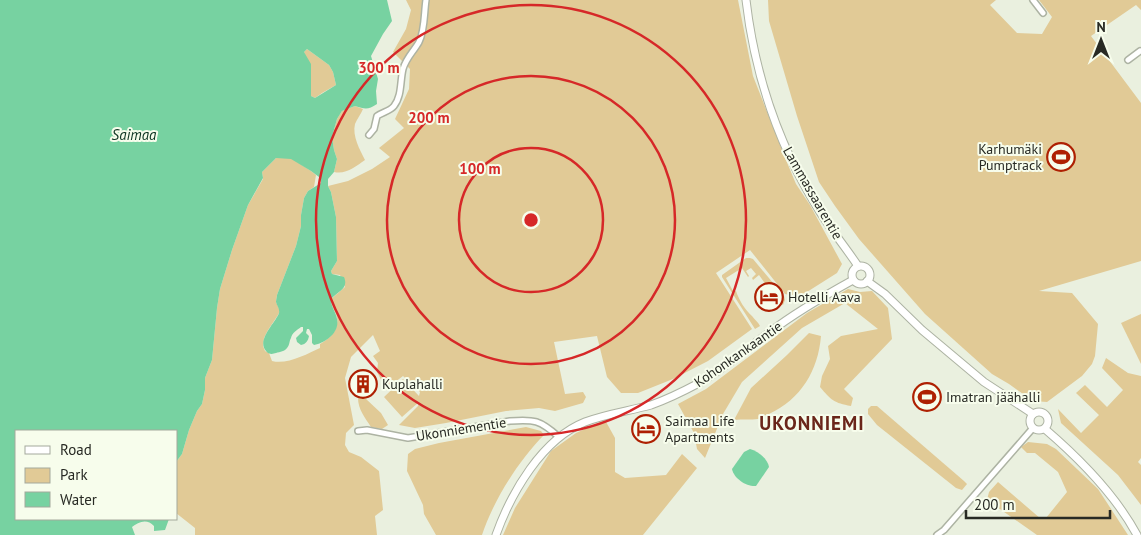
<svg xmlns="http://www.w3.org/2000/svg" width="1141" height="535" viewBox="0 0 1141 535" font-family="'PT Sans',sans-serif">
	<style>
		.green { fill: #e1ca96 }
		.water { fill: #77d2a1; fill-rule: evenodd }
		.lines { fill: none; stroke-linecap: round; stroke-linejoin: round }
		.street-casing { stroke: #adb3a3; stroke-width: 8 }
		.secondary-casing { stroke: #adb3a3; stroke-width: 9 }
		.street { stroke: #fff; stroke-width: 5 }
		.secondary { stroke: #fff; stroke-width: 7 }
		.ring { fill: none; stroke: #d62828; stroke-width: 2.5 }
		.labels { text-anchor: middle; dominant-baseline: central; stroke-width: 4; stroke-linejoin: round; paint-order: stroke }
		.poi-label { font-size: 14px; fill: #282a24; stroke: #f7fdec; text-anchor: start }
		.street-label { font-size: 14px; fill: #282a24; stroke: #f7fdec }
		.water-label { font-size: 15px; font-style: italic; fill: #0d3522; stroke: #f7fdec }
		.district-label { font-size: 19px; font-weight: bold; letter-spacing: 1px; fill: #6a261a; stroke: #f7fdec }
		.centre { fill: #d62828; stroke: #f7fdec; stroke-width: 2.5 }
		.ring-label { font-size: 15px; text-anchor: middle; font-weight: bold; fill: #d62828; stroke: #f7fdec; stroke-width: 4; stroke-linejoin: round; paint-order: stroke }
	</style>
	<rect width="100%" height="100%" fill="#eaf0df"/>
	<g class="green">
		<path d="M 406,0 L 738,0 L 753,76 L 786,160 L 796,184 L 810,205 L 842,264 L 837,273 L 799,297 L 785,294 L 750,250 L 716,273 L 752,329 L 708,361 L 673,379 L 638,393 L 621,393 L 607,377 L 597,336 L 554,342 L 565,394 L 583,392 L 586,397 L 583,403 L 555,411 L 539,408 L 506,411 L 446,423 L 415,428 L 399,425 L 418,406 L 419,402 L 402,417 L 384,397 L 403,379 L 419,396 L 420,392 L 403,376 L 386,389 L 377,372 L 378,363 L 373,356 L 380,351 L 373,335 L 351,357 L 345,378 L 354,425 L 346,433 L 345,445 L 349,452 L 361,457 L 379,471 L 383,510 L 375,516 L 377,535 L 195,535 L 195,528 L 176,513 L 176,462 L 182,454 L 189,430 L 197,411 L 202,404 L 205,390 L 205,378 L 212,360 L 217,308 L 220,289 L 232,250 L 248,205 L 263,179 L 262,172 L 276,158 L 291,158 L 311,171 L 316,175 L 314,187 L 308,191 L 304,198 L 301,215 L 301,226 L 296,246 L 277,295 L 276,302 L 280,311 L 278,315 L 268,330 L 264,338 L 263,346 L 265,351 L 269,353 L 272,361 C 287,365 307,354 320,348 L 320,344 C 331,338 341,327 336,314 C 334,309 331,305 331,299 L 345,287 L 340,275 L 332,274 L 331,271 L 337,261 L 336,217 L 331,192 L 328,186 L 348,181 L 372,169 L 390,157 L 379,148 L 404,128 L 395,119 L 409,89 L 410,69 L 393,52 L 406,29 L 411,10 Z"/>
		<path d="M 768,0 L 996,0 L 990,5 L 1017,33 L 1042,34 L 1052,17 L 1039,0 L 1141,0 L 1141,10 L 1136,5 L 1091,36 L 1141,103 L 1141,261 L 1039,291 L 1072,293 L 1098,324 L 1095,356 L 1092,364 L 1082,376 L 1047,402 L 1033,401 L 1009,384 L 992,374 L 925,314 L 859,239 L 835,206 L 819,182 L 797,116 L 769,21 Z"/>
		<path d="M 307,49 L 329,65 L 333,72 L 336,85 L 322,93 L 315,98 L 311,96 L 311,81 L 304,52 Z"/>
		<path d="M 355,106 L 363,109 C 361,114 357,119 355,124 C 352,136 360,150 365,160 C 356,166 346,175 334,172 L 337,159 L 334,150 L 332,137 L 337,119 L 342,111 Z"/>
		<path d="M 746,258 L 750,258 L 753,259 L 784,296 L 785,300 L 783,305 L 779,303 L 775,297 L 777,296 L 774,292 L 772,293 L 759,275 L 753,280 L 752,278 L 756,274 L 751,268 L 746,271 L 749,276 L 748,277 L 742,268 L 726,278 L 733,291 L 736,291 C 739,300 745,310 752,316 C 755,320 758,322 760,326 L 755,329 L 722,277 L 722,275 Z"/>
		<path d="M 848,289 L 860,292 L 872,291 L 888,308 L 892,339 L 844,389 L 853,398 L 851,406 C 834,403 831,400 820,387 L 822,376 L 830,359 L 828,346 L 841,336 L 878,329 L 845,303 L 802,328 L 742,382 L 723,414 L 705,458 L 697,449 L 694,433 L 678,404 L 706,389 L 807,313 Z"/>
		<path d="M 1141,314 L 1141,364 L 1121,323 Z"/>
		<path d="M 809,333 L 821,336 C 818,371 801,399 769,414 C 765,415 761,418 758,419 C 751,420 742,419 734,420 L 751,388 L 787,355 Z"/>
		<path d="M 1106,358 L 1128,373 L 1141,376 L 1141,458 L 1138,462 L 1141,465 L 1141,505 L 1118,475 L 1061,423 L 1058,409 L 1081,433 L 1099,415 L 1076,393 L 1085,385 L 1107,407 L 1123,390 L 1102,368 Z"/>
		<path d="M 358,398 L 366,399 L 381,413 L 388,425 L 382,429 L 371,427 C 365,418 358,409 358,398 Z"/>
		<path d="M 871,406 L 877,406 L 964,481 L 967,484 L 962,490 L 956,488 L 877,425 L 868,414 L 868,409 Z"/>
		<path d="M 605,420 L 615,438 L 615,472 L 625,478 L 666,475 L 682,454 L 697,468 L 643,535 L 503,535 L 515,508 L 551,451 L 576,433 Z"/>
		<path d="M 526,427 L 541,431 L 544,435 C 519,460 493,501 482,535 L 436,535 L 424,514 L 423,505 L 407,471 L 408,454 L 415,449 L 439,443 Z"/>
		<path d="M 1028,442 L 1047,444 L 1056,449 L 1098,489 L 1128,535 L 1037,535 L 987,500 L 989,492 L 998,482 L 1041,519 L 1046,518 L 1067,492 L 1058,472 L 1035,453 L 1027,453 L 1021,447 Z"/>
	</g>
	<g class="water">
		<path d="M 0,0 L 387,0 L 392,21 L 383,34 L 371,56 L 378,79 L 376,91 L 377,104 C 368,110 365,109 355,106 L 342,111 L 337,119 L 332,137 L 334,150 L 337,159 L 334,172 L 328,179 L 328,186 L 331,192 L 336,217 L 337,261 L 331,271 L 332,274 L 344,277 C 349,289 338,291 331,299 C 331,307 336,312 337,319 C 340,332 326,343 314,345 L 312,343 L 312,335 L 309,329 L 307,329 L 306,333 L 309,336 C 308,341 306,344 301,345 L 297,342 L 296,338 L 303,331 L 303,327 L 301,327 C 297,330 292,333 291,338 C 289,341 290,345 287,348 C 285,351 280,352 276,353 C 273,354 269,355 266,351 C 256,340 276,322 279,313 C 280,309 277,306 276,302 C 276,301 277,296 277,295 L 296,246 L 301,226 L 301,215 L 304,198 L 308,191 L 321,183 L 321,180 L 319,177 L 311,171 L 291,159 L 276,158 L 262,172 L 263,178 L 248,205 L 232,250 L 220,289 L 217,308 L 212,360 L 205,378 L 205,390 L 202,404 L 197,411 L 189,430 L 182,454 L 176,462 L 176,431 L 16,431 L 16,519 L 169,519 L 165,530 L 154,531 L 154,526 C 147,518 138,522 132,527 L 135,535 L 0,535 ZM 307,49 L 329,65 L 333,72 L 336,85 L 315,98 L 311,96 L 311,64 L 304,52 Z"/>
		<path d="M 750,449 C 758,451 768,459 769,467 L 756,486 C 747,487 734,479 732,469 L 744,452 Z"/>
	</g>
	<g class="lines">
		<defs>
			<g id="street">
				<path d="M 1033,0 L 1043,13"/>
				<path d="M 1128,60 L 1140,51"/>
				<path d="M 369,135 L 374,129 L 377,116 C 383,112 390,111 394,106 C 402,96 400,81 403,69 C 406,58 414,51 419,42 C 425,30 424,13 426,0"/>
				<path d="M 358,431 L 367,430 L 408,438 L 510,421 C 534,419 540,420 559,437"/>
				<path d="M 937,535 L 944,530 L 1033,428"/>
			</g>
			<g id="secondary">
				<path d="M 746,0 C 755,77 779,147 820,212 C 832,231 846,248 858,266"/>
				<circle cx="861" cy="275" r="9"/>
				<path d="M 867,281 L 885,294 L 922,330 L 984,382 L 1033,414"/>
				<circle cx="1039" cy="421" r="9"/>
				<path d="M 1045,429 C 1080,459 1115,494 1137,535"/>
				<path d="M 496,535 C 511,493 542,439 585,422 C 606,414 629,411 651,405 C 668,399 684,391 699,383 C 725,368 746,349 770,332 C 796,312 824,296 853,280"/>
			</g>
		</defs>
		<use href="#street" class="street-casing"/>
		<use href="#secondary" class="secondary-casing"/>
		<use href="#street" class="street"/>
		<use href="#secondary" class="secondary"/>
	</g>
	<g class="ring">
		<circle cx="531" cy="220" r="72"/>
		<circle cx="531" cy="220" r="144"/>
		<circle cx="531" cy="220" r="215"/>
	</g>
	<defs>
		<symbol id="stadium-ring" viewBox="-11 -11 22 22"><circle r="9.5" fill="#f7fdec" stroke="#ae2002" stroke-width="1.5"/><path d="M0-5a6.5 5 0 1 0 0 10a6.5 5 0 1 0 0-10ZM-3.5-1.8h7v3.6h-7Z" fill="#ae2002"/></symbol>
		<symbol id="hotel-ring" viewBox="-11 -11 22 22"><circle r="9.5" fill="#f7fdec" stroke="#ae2002" stroke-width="1.5"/><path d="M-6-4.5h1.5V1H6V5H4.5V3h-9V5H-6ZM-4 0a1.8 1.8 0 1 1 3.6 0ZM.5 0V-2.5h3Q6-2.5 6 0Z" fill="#ae2002"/></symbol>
		<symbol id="building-ring" viewBox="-11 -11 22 22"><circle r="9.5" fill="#f7fdec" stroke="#ae2002" stroke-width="1.5"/><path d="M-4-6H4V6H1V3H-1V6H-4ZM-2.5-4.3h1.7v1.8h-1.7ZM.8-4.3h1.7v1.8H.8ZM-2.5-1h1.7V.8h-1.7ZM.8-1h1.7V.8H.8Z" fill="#ae2002"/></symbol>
	</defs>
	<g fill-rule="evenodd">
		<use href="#stadium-ring" x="1045" y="141" width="32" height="32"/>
		<use href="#hotel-ring" x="753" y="281" width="32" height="32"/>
		<use href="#building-ring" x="347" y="368" width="32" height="32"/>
		<use href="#stadium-ring" x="911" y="381" width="32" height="32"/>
		<use href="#hotel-ring" x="630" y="413" width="32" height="32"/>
	</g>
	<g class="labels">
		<g class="poi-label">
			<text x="1042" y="149" text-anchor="end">Karhumäki<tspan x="1042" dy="16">Pumptrack</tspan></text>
			<text x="788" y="297">Hotelli Aava</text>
			<text x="382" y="384">Kuplahalli</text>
			<text x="946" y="397">Imatran jäähalli</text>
			<text x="665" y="421">Saimaa Life<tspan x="665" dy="16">Apartments</tspan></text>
		</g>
		<g class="street-label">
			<text transform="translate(813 193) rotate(60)">Lammassaarentie</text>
			<text transform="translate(738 354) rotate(-35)">Kohonkankaantie</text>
			<text transform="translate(461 429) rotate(-9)">Ukonniementie</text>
		</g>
		<g class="water-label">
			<text x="134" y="134">Saimaa</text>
		</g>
		<g class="district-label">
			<text x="812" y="423">UKONNIEMI</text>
		</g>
	</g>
	<circle cx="531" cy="220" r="8" class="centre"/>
	<g class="ring-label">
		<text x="379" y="73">300 m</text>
		<text x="429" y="123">200 m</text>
		<text x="480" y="174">100 m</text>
	</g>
	<rect x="15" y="430" width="162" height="90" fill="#f7fdec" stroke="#a4a99c"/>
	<rect x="25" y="446" width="25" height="8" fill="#ffffff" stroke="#a4a99c"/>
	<text x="60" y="455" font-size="15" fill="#282a24">Road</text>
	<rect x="25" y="468" width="25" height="15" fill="#e1ca96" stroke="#a4a99c"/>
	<text x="60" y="480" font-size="15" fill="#282a24">Park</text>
	<rect x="25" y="492" width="25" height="15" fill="#77d2a1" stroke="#a4a99c"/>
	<text x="60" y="505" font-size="15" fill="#282a24">Water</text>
	<g transform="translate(1101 40)" stroke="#f7fdec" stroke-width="4" paint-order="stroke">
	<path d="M0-4L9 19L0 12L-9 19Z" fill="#282a24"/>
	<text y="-8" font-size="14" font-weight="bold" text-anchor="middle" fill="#282a24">N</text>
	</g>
	<path d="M966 510v8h144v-8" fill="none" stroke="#282a24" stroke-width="2.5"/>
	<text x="974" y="510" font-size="15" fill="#282a24" stroke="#f7fdec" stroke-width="4" paint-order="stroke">200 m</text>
</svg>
